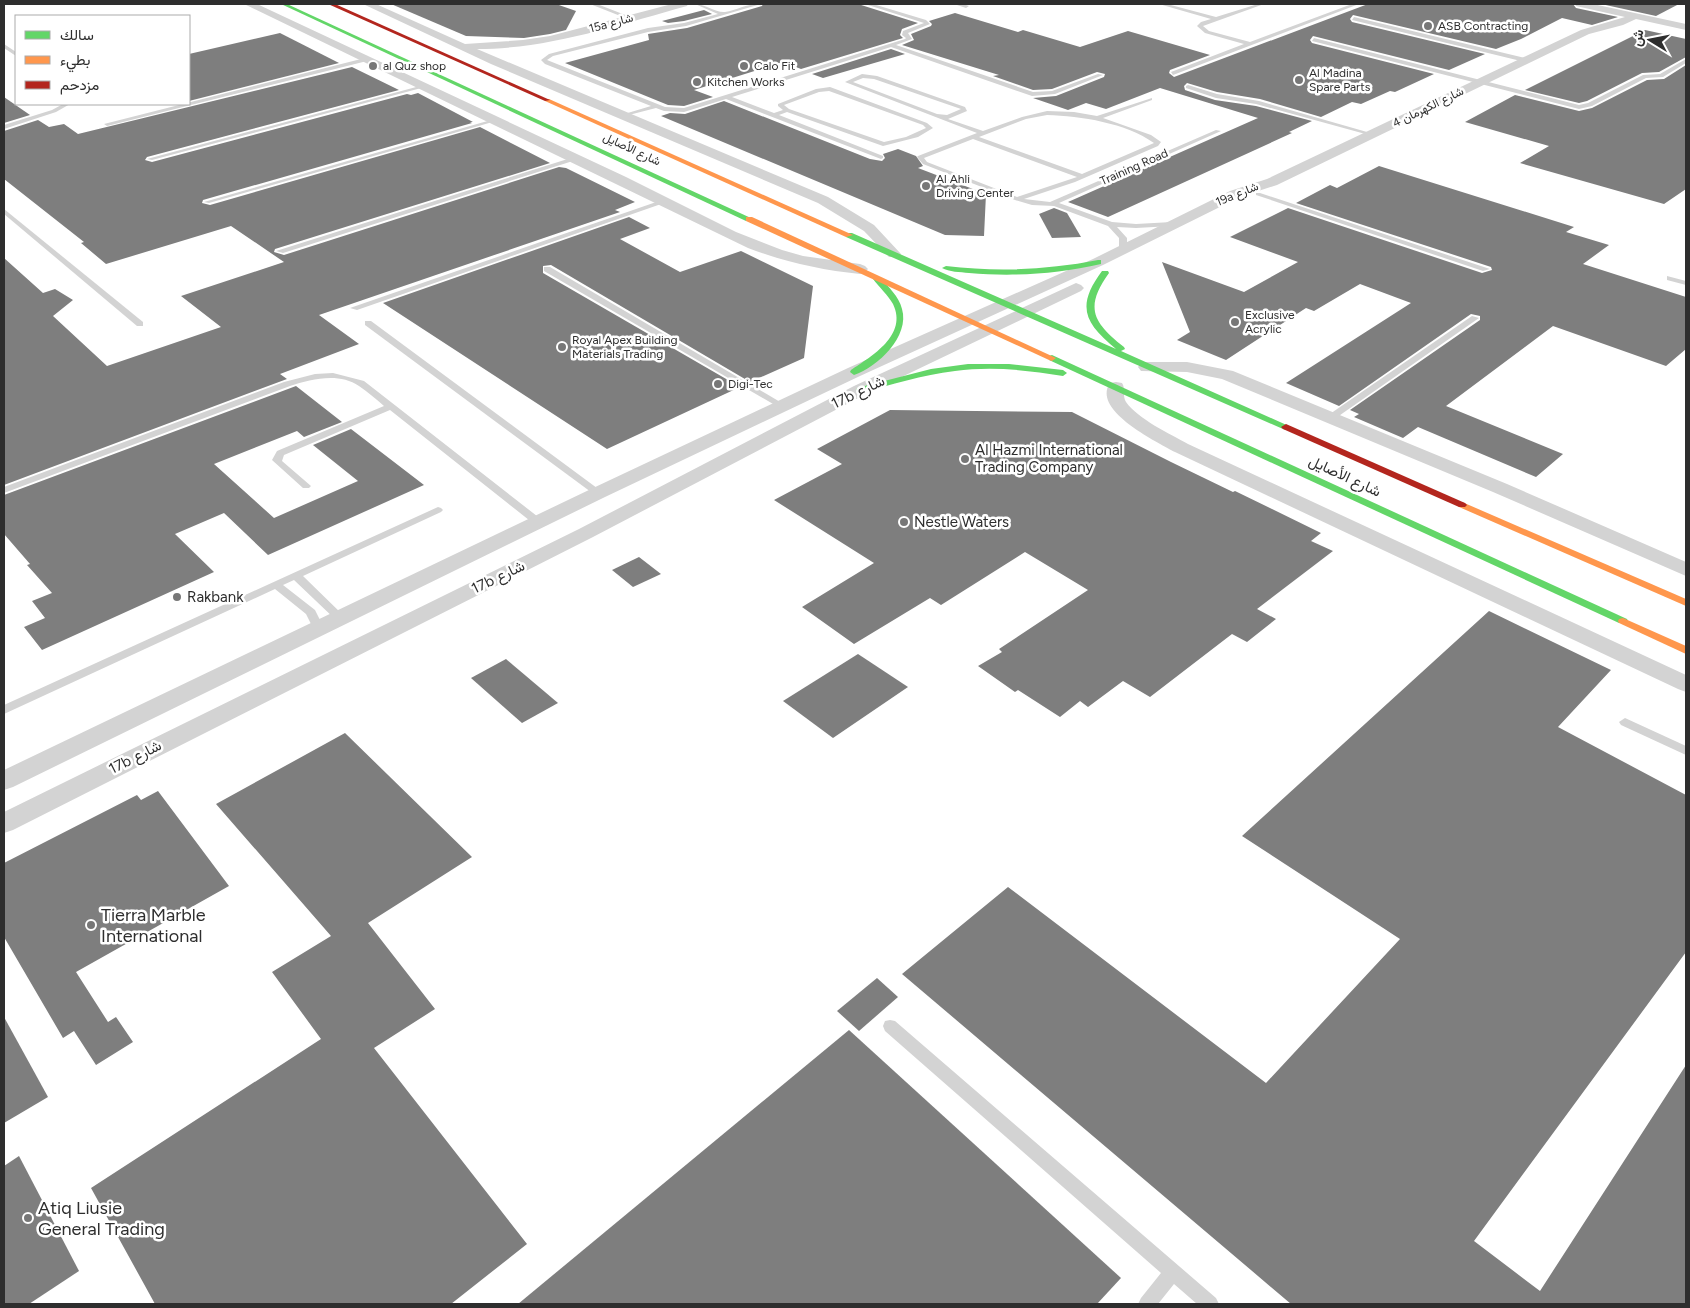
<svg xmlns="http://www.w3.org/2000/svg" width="1690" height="1308" viewBox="0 0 1690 1308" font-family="Figtree,Vazirmatn,sans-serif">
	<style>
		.building { fill: #7e7e7e }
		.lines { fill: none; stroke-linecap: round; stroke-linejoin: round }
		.lane { fill: #d3d3d3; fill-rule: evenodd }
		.street { fill: #d3d3d3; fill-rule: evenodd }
		.fast { fill: #63d668; fill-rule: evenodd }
		.slow { fill: #ff974d; fill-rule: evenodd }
		.jam { fill: #b3261e; fill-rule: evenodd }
		.poi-dot { fill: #777; stroke: #fff; stroke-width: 2 }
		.labels { text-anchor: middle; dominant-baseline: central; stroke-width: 5; stroke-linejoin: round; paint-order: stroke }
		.far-street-label { font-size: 12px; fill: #2e2e2e; stroke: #fff }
		.far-poi-label { font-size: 12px; fill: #2e2e2e; stroke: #fff; text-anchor: start }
		.street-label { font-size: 15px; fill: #2e2e2e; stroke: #fff }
		.poi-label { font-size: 15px; fill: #2e2e2e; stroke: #fff; text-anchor: start }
		.near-poi-label { font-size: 18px; fill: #2e2e2e; stroke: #fff; text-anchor: start }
	</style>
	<rect width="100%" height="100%" fill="#fff"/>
	<g class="building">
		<path d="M 391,4 L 556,4 L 576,11 L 566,30 L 550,34 L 524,38 L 466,36 Z"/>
		<path d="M 763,4 L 858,4 L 918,23 L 902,29 L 900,35 L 903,38 L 801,69 L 783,62 L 694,90 L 713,97 L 684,106 L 668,105 L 565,63 L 649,40 L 648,34 L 687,28 L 762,6 Z"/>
		<path d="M 1368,4 L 1573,4 L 1576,8 L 1618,17 L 1592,25 L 1562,18 L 1521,39 L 1496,49 L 1353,15 L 1350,19 L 1352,22 L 1485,54 L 1449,70 L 1313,36 L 1310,40 L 1312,43 L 1434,74 L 1395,92 L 1390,91 L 1361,104 L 1352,102 L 1321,117 L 1260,99 L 1217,92 L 1187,83 L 1184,86 L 1185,90 L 1215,100 L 1256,106 L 1312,121 L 1289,132 L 1292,133 L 1108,217 L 1068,202 L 1258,118 L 1160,88 L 1106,109 L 1086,103 L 1068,110 L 1033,98 L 1056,96 L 1104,77 L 1105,74 L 1097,72 L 1052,89 L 1033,90 L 993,76 L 999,75 L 902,45 L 914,40 L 911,34 L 931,26 L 932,24 L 929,21 L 955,13 L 1018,32 L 1023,30 L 1080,47 L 1128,31 L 1210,55 L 1170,70 L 1169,73 L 1174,77 Z"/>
		<path d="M 1601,4 L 1679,4 L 1656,16 Z"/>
		<path d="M 704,10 L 712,14 L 684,21 L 668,23 L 662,21 Z"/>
		<path d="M 1645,30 L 1686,39 L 1686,57 L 1659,72 L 1642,73 L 1587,101 L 1579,103 L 1525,90 Z"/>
		<path d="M 280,33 L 339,63 L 189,101 L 189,54 Z"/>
		<path d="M 891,49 L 905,54 L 823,78 L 812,74 Z"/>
		<path d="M 1686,65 L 1686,189 L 1664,204 L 1520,163 L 1549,146 L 1465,122 L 1515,95 L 1579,111 L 1592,108 L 1647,80 L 1664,79 Z"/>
		<path d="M 352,67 L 399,90 L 147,157 L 145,160 L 152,162 L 407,94 L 411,95 L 418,93 L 473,122 L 470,122 L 472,123 L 203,200 L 202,203 L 210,205 L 480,127 L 550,163 L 275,249 L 274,252 L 284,255 L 559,167 L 566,168 L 635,202 L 615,210 L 620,212 L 319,315 L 359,344 L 280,374 L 287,379 L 4,485 L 4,258 L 43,293 L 55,289 L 73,300 L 53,316 L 107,366 L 221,327 L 181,296 L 284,262 L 231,226 L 106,264 L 81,243 L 84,242 L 4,179 L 4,131 L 38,120 L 49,127 L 64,124 L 78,134 Z"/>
		<path d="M 4,97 L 30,115 L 4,123 Z"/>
		<path d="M 724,101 L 870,159 L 882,161 L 885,158 L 883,154 L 898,149 L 916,156 L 923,166 L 918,168 L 986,194 L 984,236 L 945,235 L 661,116 L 670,113 L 685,114 Z"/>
		<path d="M 1379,166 L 1574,227 L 1566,232 L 1609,245 L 1583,264 L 1686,297 L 1686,349 L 1666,366 L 1553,326 L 1446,406 L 1563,454 L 1536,477 L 1418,427 L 1403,438 L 1354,417 L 1359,414 L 1350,410 L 1480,320 L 1480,316 L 1471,314 L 1339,406 L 1286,383 L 1411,303 L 1360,284 L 1314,311 L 1306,308 L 1226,360 L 1177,340 L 1190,332 L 1162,262 L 1244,292 L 1298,262 L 1230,237 L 1288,208 L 1482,273 L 1492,270 L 1491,267 L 1296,203 L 1330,185 L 1337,188 Z"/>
		<path d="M 1054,208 L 1067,213 L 1081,237 L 1052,238 L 1039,214 Z"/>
		<path d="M 629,217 L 650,228 L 620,239 L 680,272 L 741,251 L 813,286 L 804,358 L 750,382 L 551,265 L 543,266 L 543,273 L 740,387 L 607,449 L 383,303 Z"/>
		<path d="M 296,386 L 342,422 L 304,437 L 297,431 L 214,464 L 274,518 L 358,481 L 313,445 L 351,429 L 424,485 L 268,555 L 224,513 L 175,534 L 214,572 L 42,650 L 24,627 L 45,618 L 32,601 L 52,593 L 27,565 L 30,564 L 4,534 L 4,495 Z"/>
		<path d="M 890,410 L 1072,412 L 1171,462 L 1233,492 L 1235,491 L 1321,533 L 1311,541 L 1333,551 L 1257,609 L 1276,619 L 1247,642 L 1232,634 L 1150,697 L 1123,681 L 1088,707 L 1080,701 L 1060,717 L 1018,690 L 1015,692 L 978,666 L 1002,652 L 999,649 L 1088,590 L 1025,552 L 941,605 L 930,598 L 854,644 L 802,607 L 874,563 L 774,500 L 842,464 L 817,449 Z"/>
		<path d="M 639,557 L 661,574 L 633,587 L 612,570 Z"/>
		<path d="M 1489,611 L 1611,670 L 1558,727 L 1686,795 L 1686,952 L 1474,1241 L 1540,1291 L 1686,1065 L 1686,1304 L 1291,1304 L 902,974 L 1008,887 L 1266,1083 L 1400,939 L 1242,836 Z"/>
		<path d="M 858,654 L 908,687 L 833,738 L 783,701 Z"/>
		<path d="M 506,659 L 558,703 L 522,723 L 471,678 Z"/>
		<path d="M 345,733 L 472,857 L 368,923 L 435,1009 L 374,1048 L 527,1244 L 451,1304 L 155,1304 L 91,1188 L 321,1039 L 272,972 L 331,936 L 216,804 Z"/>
		<path d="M 158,791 L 229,886 L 76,972 L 108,1022 L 116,1017 L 133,1042 L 96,1065 L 74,1031 L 63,1038 L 4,937 L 4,863 L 137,795 L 141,800 Z"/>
		<path d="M 877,978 L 898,997 L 859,1031 L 837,1011 Z"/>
		<path d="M 4,1017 L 48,1097 L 4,1123 Z"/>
		<path d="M 849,1030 L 1121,1278 L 1097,1304 L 518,1304 Z"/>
		<path d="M 19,1156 L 79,1271 L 29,1304 L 4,1304 L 4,1166 Z"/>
	</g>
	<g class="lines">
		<g class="lane">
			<path d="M 590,4 L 597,4 L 633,18 L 628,19 Z"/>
			<path d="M 695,4 C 705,4 716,13 725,12 C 737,10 748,3 761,4 L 686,26 L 648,32 L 553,56 L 547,60 L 665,107 L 684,108 L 905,39 L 906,38 L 902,35 L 903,31 L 924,23 L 865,4 L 873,4 L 926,20 L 930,24 L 908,33 L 912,39 L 896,45 L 1033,92 L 1052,91 L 1098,74 L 1103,75 L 1055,94 L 1032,96 L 891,47 L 732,97 L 774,113 L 783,110 L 778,106 L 778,104 L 816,89 L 830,87 L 927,123 L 933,128 L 918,137 L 883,146 L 787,112 L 779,115 L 883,156 L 883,158 L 881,159 L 726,99 L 684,112 L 664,111 L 656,108 L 621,117 L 621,115 L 651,106 L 545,64 L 541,60 L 549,54 L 648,28 L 684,23 L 718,14 ZM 829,91 L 923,125 L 926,128 L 906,137 L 884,142 L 789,109 L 784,105 L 819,92 Z"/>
			<path d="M 954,4 L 963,4 L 969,6 L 966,8 Z"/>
			<path d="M 1159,4 L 1167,4 L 1216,17 L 1258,4 L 1264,4 L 1203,26 L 1209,31 L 1250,42 L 1352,4 L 1359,4 L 1173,75 L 1171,72 L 1244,44 L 1205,33 L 1197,26 L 1201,22 L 1211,19 Z"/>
			<path d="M 1354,17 L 1525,58 L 1528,60 L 1525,62 L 1352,20 Z"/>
			<path d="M 1314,38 L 1579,105 L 1588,103 L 1643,75 L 1660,74 L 1686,59 L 1686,63 L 1663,77 L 1646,78 L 1592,106 L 1579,109 L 1312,41 Z"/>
			<path d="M 4,44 L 16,52 L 16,56 L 4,48 Z"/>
			<path d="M 365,58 L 367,61 L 107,126 L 104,124 Z"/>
			<path d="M 862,74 L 877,76 L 965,107 L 967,111 L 948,119 L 983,131 L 1022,117 L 1047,111 L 1074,112 L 1097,116 L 1152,98 L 1152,100 L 1103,118 L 1151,135 L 1161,142 L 1158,146 L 1075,182 L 1024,199 L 1050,202 L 1216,130 L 1221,131 L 1059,203 L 1112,222 L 1136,224 L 1172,222 L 1176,224 L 1172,226 L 1136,228 L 1117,227 L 1127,238 L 1127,248 L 1123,250 L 1119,248 L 1119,238 L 1108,226 L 1054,206 L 1032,205 L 1015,200 L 923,164 L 917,157 L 918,156 L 977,133 L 845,82 ZM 863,78 L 874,79 L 961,109 L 947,115 L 937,114 L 853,82 ZM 1047,115 C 1081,116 1126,123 1154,143 L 1082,174 L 979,137 L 1026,119 ZM 973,139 L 1077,177 L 1017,197 L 927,162 L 924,158 Z"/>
			<path d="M 1188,85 L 1217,94 L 1259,101 L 1374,134 L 1369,135 L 1256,104 L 1216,98 L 1186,88 L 1186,86 Z"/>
			<path d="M 420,86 L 425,87 L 152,160 L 147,159 Z"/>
			<path d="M 63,104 L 70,104 L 56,112 L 4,129 L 4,125 L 52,110 Z"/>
			<path d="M 491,120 L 496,121 L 209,203 L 204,202 Z"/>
			<path d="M 574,157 L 576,158 L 576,160 L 283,253 L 276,251 Z"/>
			<path d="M 1256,193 L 1260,193 L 1490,269 L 1483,271 L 1256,195 Z"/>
			<path d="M 662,200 L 665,202 L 664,203 L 357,310 L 350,308 Z"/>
			<path d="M 4,209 L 143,322 L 143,326 L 137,326 L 4,214 Z"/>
			<path d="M 544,267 L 550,267 L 787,406 L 783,409 L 780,408 L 544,271 Z"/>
			<path d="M 1667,276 L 1686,281 L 1686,285 L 1667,280 Z"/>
			<path d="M 1472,316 L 1479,318 L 1333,420 L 1327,420 L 1327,416 Z"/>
			<path d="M 365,321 L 371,321 L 601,491 L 603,493 L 601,495 L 595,495 L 365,325 Z"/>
			<path d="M 333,373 L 364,381 L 542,520 L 543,522 L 542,524 L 534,524 L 390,410 L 284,455 L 282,461 L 311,486 L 309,488 L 303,488 L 272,460 L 277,451 L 384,406 C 376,399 368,392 359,386 C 339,372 311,379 290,386 L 4,493 L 4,487 L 284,382 L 315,374 Z"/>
			<path d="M 438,507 L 441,508 L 443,510 L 441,512 L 303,576 L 344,616 L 345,618 L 344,620 L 336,620 L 294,580 L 283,585 L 315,610 L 324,628 L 322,630 L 314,630 L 306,614 L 275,589 L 4,714 L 4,705 Z"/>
			<path d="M 1625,718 L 1686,746 L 1686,755 L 1621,725 L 1619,722 Z"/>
			<path d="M 890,1020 L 895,1021 L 1216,1298 L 1219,1304 L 1197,1304 L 1174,1284 L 1158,1304 L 1138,1304 L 1141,1298 L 1161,1273 L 885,1031 L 883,1026 L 885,1021 Z"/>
		</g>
		<g class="street">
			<path d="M 244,4 L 257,4 L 626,177 L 736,232 L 782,250 L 803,256 L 860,264 L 865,266 L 868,269 L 865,272 L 860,274 C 821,270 785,262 748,248 Z"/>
			<path d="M 363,4 L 376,4 L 465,44 L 523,40 L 550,36 L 672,4 L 688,4 L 687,6 C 618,25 549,49 477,49 L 828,197 L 874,225 L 901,254 L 899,257 L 889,257 L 864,231 L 818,203 L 491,64 Z"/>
			<path d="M 1575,4 L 1593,4 L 1686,24 L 1686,30 L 1636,19 L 1623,25 L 1589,34 L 1277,185 L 1240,197 L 1103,265 L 860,376 L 605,497 L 13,787 L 4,790 L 4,770 L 591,489 L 848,368 L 1093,259 L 1230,191 L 1267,179 L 1581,30 L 1625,17 L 1576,6 Z"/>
			<path d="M 1076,283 L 1081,285 L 1084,288 L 1081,291 L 866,394 L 593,537 L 13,830 L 4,833 L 4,812 L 579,529 L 854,386 Z"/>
			<path d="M 1147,362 L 1187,362 L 1233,371 L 1507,484 L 1686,562 L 1686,576 L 1493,492 L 1222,379 L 1187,372 L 1141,371 L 1138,367 L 1141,363 Z"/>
			<path d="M 1116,382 L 1122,383 C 1126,389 1122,396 1126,402 C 1138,419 1170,434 1188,444 L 1686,675 L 1686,692 L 1678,689 L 1175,452 C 1157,442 1091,410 1110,383 Z"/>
		</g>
		<g class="fast">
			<path d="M 281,4 L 287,4 L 753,219 L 746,221 Z"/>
			<path d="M 846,233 L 852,233 L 1116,349 C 1084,323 1076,306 1102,271 L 1108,271 L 1109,273 C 1084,308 1093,322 1124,347 L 1125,349 L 1121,351 L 1291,427 L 1286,430 L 1283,429 L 846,237 Z"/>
			<path d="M 1098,260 L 1101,260 L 1101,264 C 1057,274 1013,277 969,273 C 960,272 949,272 942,268 L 946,266 C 998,272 1047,270 1098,260 Z"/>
			<path d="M 874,277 L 880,277 C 888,287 899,296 902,309 C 910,336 878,367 854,375 L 850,372 L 851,370 C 872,356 908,335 893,304 C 888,295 879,287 873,279 Z"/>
			<path d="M 1052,355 L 1627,619 L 1628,621 L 1627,623 L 1619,623 L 1049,360 L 1049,356 Z"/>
			<path d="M 968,364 L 1009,364 L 1063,370 L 1067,373 L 1063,376 C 1027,370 991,366 955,371 C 922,375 891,385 860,393 L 856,390 L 857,388 L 931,369 Z"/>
		</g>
		<g class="slow">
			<path d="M 545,99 L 549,99 L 853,235 L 846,237 L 545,101 Z"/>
			<path d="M 746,217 L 752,217 L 1056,358 L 1052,361 L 1049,360 L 746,221 Z"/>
			<path d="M 1462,502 L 1686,599 L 1686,606 L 1459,507 L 1457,505 L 1459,503 Z"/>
			<path d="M 1623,618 L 1686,646 L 1686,654 L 1619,623 L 1618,621 L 1619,619 Z"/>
		</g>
		<g class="jam">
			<path d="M 328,4 L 335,4 L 550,100 L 545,101 Z"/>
			<path d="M 1286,424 L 1465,503 L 1467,505 L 1465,507 L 1459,507 L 1283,429 L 1281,427 Z"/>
		</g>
	</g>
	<g class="poi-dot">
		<circle cx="1428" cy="26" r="5"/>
		<circle cx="373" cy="66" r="5"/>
		<circle cx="744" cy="66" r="5"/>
		<circle cx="1299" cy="80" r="5"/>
		<circle cx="697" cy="82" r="5"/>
		<circle cx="926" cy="186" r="5"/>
		<circle cx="1235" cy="322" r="5"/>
		<circle cx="562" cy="347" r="5"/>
		<circle cx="718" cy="384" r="5"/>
		<circle cx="965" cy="459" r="5"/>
		<circle cx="904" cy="522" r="5"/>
		<circle cx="177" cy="597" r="5"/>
		<circle cx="91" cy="925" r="5"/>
		<circle cx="28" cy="1218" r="5"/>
	</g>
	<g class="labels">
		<g class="far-street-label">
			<text transform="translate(611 23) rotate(-15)">15a شارع</text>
			<text transform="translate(1428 107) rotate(-26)">شارع الكهرمان 4</text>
			<text transform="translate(632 149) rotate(25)">شارع الأصايل</text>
			<text transform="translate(1134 167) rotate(-24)">Training Road</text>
			<text transform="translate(1237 194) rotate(-22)">19a شارع</text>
		</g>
		<g class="far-poi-label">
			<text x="1438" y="26">ASB Contracting</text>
			<text x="383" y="66">al Quz shop</text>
			<text x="754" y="66">Calo Fit</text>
			<text x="1309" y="73">Al Madina<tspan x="1309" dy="14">Spare Parts</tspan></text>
			<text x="707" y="82">Kitchen Works</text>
			<text x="936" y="179">Al Ahli<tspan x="936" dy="14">Driving Center</tspan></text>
			<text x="1245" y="315">Exclusive<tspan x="1245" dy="14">Acrylic</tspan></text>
			<text x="572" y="340">Royal Apex Building<tspan x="572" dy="14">Materials Trading</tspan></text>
			<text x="728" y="384">Digi-Tec</text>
		</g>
		<g class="street-label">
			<text transform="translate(858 392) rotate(-26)">17b شارع</text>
			<text transform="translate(1345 476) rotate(25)">شارع الأصايل</text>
			<text transform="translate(498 577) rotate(-26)">17b شارع</text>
			<text transform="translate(135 757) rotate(-27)">17b شارع</text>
		</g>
		<g class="poi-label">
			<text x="975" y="450">Al Hazmi International<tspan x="975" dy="17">Trading Company</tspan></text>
			<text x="914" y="522">Nestle Waters</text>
			<text x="187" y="597">Rakbank</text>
		</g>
		<g class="near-poi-label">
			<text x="101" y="915">Tierra Marble<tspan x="101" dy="21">International</tspan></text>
			<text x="38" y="1208">Atiq Liusie<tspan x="38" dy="21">General Trading</tspan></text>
		</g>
	</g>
	<rect width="1690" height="1308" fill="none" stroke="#2e2e2e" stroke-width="10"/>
	<rect x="15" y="15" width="175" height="90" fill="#ffffff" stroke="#ababab"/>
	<rect x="25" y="31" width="25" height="8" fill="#63d668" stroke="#ababab"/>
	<text x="60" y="40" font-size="15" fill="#2e2e2e">سالك</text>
	<rect x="25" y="56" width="25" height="8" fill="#ff974d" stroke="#ababab"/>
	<text x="60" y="65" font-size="15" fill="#2e2e2e">بطيء</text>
	<rect x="25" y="81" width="25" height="8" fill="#b3261e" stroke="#ababab"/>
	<text x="60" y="90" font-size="15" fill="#2e2e2e">مزدحم</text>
	<g transform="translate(1650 40) rotate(280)" stroke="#ffffff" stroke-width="4" paint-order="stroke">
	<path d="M0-4L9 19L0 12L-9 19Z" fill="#2e2e2e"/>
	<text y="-8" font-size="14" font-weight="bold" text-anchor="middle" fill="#2e2e2e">ش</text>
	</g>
</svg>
